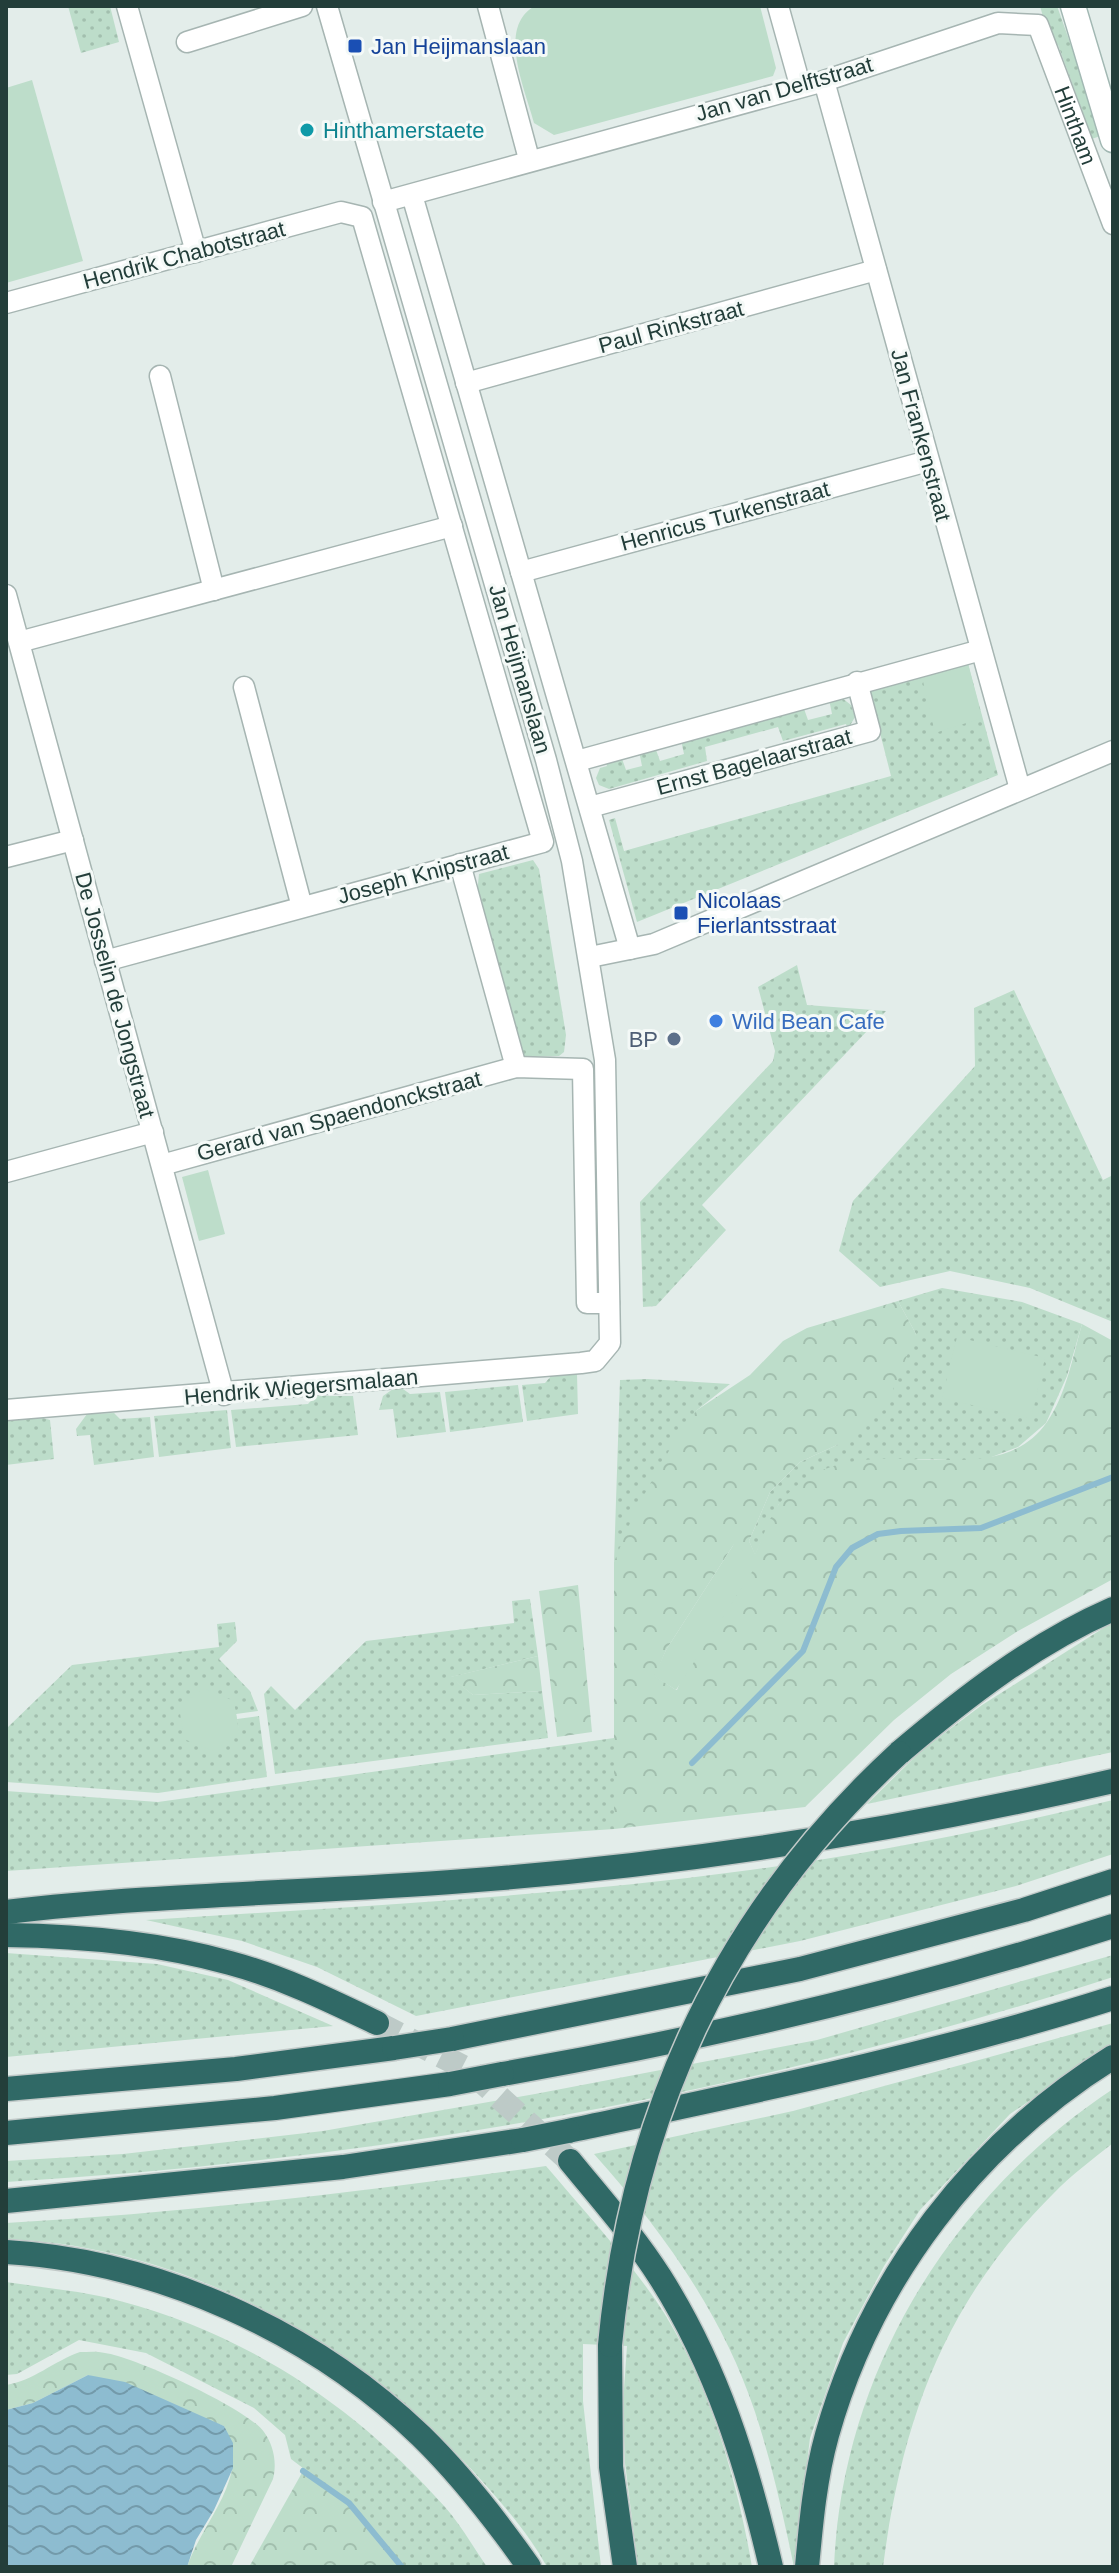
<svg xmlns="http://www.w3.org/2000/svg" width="1119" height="2573" viewBox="0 0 1119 2573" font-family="Helvetica,sans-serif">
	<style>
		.grass { fill: url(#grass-dots) }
		.forest { fill: url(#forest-crowns); fill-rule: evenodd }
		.green { fill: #bdddca }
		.water { fill: url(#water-waves) }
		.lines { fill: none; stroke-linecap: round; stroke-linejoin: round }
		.stream { stroke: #8dbcd0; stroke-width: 6 }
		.highway-tunnel { stroke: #bdcac7; stroke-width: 24; stroke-dasharray: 24 12; stroke-linecap: butt }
		.street-casing { stroke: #a6b5b2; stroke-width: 23 }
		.secondary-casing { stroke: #a2b8b3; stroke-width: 27 }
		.highway-casing { stroke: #c1c9c8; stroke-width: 27 }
		.street { stroke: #fff; stroke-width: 20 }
		.secondary { stroke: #fff; stroke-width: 24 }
		.highway { stroke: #306966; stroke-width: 24 }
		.highway-bridge-casing { stroke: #c1c9c8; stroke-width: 27; stroke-linecap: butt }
		.highway-bridge { stroke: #306966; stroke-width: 24 }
		.transit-dot { fill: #1a4fb4; stroke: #f4f9f7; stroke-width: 3 }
		.culture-dot { fill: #0f9aa8; stroke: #f4f9f7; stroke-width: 3 }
		.shop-dot { fill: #3f7fe0; stroke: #f4f9f7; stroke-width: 3 }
		.service-dot { fill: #5c6f8a; stroke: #f4f9f7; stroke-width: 3 }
		.labels { text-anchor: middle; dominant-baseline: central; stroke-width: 6; stroke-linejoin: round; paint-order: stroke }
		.transit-label { font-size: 22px; fill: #164399; stroke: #f4f9f7; text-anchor: start }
		.street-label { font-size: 22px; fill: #233e3a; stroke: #f4f9f7 }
		.culture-label { font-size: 22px; fill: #0d838f; stroke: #f4f9f7; text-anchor: start }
		.shop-label { font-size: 22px; fill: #366cbe; stroke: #f4f9f7; text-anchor: start }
		.service-label { font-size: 22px; fill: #4e5e75; stroke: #f4f9f7; text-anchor: end }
	</style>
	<defs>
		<pattern id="grass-dots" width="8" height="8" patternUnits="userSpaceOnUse" patternTransform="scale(2)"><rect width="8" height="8" fill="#bdddca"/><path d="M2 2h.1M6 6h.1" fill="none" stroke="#a2bfae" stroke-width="1.8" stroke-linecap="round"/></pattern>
		<pattern id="forest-crowns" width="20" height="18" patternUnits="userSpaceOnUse" patternTransform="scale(2)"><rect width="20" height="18" fill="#bdddca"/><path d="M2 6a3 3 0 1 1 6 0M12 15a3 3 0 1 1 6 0" fill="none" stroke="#a2bfae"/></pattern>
		<pattern id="water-waves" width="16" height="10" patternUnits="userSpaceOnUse" patternTransform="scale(2)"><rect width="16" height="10" fill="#8dbcd0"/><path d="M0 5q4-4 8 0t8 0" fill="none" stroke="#739aaa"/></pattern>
	</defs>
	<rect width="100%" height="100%" fill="#e3edea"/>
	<g class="grass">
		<path d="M 68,6 L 110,6 L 119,42 L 81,53 Z"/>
		<path d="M 1040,6 L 1057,6 L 1103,135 L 1089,140 L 1089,129 L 1058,45 L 1050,41 Z"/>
		<path d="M 966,656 L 998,775 L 637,922 L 609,820 L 615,818 L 624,851 L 891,776 L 867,682 Z"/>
		<path d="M 842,698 L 851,705 L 855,717 L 848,729 L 846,724 L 783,741 L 778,727 L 705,747 L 707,761 L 609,789 L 599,785 L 596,778 L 600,768 L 607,766 L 605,760 L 621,756 L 626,770 L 642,766 L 639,751 L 655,747 L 660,761 L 684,754 L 681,740 L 803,706 L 808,720 L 832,714 L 829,699 Z"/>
		<path d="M 533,860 L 539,869 L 566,1035 L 564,1052 L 559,1056 L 523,1057 L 477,894 L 479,874 Z"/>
		<path d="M 797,965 L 807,1005 L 886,1011 L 702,1205 L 726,1230 L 656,1306 L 643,1307 L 640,1202 L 773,1061 L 775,1051 L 758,987 Z"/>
		<path d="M 1014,990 L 1103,1180 L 1113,1175 L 1113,1322 L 1030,1288 L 950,1271 L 880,1287 L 839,1251 L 853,1201 L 975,1066 L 974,1008 Z"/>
		<path d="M 942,1288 L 1022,1302 L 1082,1324 L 1067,1376 L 1046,1423 L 1018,1447 L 981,1461 L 918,1459 L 779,1504 L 755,1555 L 749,1541 L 770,1492 L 800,1462 L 837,1445 L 916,1334 L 898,1301 Z"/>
		<path d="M 577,1374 L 578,1414 L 527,1421 L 522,1385 L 545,1383 L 552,1375 Z"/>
		<path d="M 647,1379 L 730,1384 L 697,1410 L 614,1562 L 620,1380 Z"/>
		<path d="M 518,1385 L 523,1422 L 450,1432 L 445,1392 Z"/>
		<path d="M 393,1389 L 403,1389 L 410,1394 L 440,1392 L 446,1432 L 397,1438 L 393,1409 L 379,1410 L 383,1396 Z"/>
		<path d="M 315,1396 L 353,1396 L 358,1435 L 236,1447 L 231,1410 L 308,1404 Z"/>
		<path d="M 227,1410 L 231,1448 L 159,1457 L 154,1416 Z"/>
		<path d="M 114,1413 L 120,1419 L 150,1417 L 154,1457 L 94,1465 L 90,1435 L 77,1436 L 76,1429 L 87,1414 Z"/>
		<path d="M 43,1418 L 50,1420 L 54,1459 L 6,1465 L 6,1420 Z"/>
		<path d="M 530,1599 L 538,1656 L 451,1677 L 473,1695 L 542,1691 L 548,1738 L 275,1774 L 264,1694 L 271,1686 L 295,1710 L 366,1641 L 514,1623 L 512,1601 Z"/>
		<path d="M 235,1622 L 237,1641 L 219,1659 L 250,1691 L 258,1711 L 236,1714 L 234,1701 L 239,1732 L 237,1719 L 259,1716 L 267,1777 L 158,1793 L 6,1782 L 6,1729 L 72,1665 L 219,1647 L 217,1624 Z"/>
		<path d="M 1113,1622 L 1113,1752 L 867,1804 L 922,1750 L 982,1705 Z"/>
		<path d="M 614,1738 L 614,1829 L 6,1871 L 6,1791 L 158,1802 Z"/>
		<path d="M 1113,1800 L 1113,1854 L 1016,1886 L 800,1941 L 416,2016 L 317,1967 L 242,1941 L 146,1920 C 348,1907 550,1897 750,1870 C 872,1854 993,1829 1113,1800 Z"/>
		<path d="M 6,1953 L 157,1964 L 228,1980 L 333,2026 L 6,2057 Z"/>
		<path d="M 1113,1955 L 1113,1977 C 756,2093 380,2160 6,2182 L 6,2161 L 123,2154 L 323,2131 L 535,2094 L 817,2040 Z"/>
		<path d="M 1113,2023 L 1113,2044 L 1010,2114 L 920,2210 L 884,2266 L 843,2343 L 810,2438 L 794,2567 C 783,2515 772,2463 755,2412 C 723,2315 662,2230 594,2154 L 793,2111 Z"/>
		<path d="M 1113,2089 L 1113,2143 C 1093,2159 1071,2175 1053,2194 C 945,2301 902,2419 883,2567 L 834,2567 C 842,2372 951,2196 1113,2089 Z"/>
		<path d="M 546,2166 C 579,2205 614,2243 644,2284 C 703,2361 736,2472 752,2567 L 638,2567 L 625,2463 L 623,2403 L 627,2346 L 583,2344 L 583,2401 L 601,2567 L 547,2567 C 528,2532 499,2500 473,2471 C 354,2341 185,2246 6,2239 L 6,2223 C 187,2213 367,2191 546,2166 Z"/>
		<path d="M 6,2282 C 44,2288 84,2291 120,2301 C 249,2335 357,2408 445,2507 C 461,2525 473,2547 487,2567 L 402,2567 L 349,2503 L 291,2459 L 285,2435 L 254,2408 L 146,2353 L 79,2340 L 17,2374 L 6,2375 Z"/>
	</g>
	<g class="forest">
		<path d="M 898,1301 L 916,1334 L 885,1409 L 837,1445 L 800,1462 L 770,1492 L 749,1541 L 755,1554 C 763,1538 768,1519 779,1504 C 852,1410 988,1506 1047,1422 C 1066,1395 1073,1356 1082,1324 L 1113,1341 L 1113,1579 L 1018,1631 L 951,1674 L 894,1720 L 805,1807 L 614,1829 L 614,1562 L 635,1511 L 675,1440 L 697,1410 L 750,1375 L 783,1341 L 807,1328 ZM 734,1544 L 677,1690 L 676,1690 L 655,1676 L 666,1650 Z"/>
		<path d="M 578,1585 L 592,1732 L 557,1737 L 539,1591 Z"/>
		<path d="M 538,1656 L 542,1691 L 473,1695 L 450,1677 Z"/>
		<path d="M 80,2352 C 88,2352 97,2351 105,2353 C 135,2357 248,2409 264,2432 C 274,2446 277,2463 273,2479 L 231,2567 L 187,2567 C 198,2534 225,2504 232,2470 C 234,2458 227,2438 224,2426 L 88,2375 L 33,2403 L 6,2410 L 6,2385 C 33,2381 54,2361 80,2352 Z"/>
		<path d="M 303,2471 L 349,2503 L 402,2567 L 249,2567 Z"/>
	</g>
	<g class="green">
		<path d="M 535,6 L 760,6 L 776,68 L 773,76 L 554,135 L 534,123 C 526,91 496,27 535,6 Z"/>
		<path d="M 32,80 L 83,261 L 6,283 L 6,88 Z"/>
		<path d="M 966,656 L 982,718 L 935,733 L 920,668 Z"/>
		<path d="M 208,1170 L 225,1234 L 199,1241 L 182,1177 Z"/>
		<path d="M 957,1337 L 1045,1358 L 1031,1419 L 942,1398 Z"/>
		<path d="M 734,1544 L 759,1561 L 676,1690 L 654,1676 L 666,1650 Z"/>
		<path d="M 204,1688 L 234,1701 L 239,1732 L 213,1751 L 184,1739 L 179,1707 Z"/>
	</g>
	<path class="water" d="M 88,2375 L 125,2382 L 224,2426 L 233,2443 L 233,2468 L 214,2510 L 196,2540 L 187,2567 L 6,2567 L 6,2410 L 33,2403 Z"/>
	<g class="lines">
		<g class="stream">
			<path d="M 692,1763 L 803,1651 L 836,1567 L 852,1548 L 878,1534 L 901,1531 L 981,1528 L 1113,1477"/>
			<path d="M 303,2471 L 349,2503 L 402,2567"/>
		</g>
		<path class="highway-tunnel" d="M 377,2023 L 469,2070 L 570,2161"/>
		<defs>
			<g id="street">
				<path d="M 127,6 L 196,252"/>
				<path d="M 488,6 L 529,159"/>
				<path d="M 778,6 L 800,85"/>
				<path d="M 187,42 L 302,6"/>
				<path d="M 824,81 L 1020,789"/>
				<path d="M 412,195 L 630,949"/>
				<path id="s1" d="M 383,202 L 824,81 L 998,23 L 1038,25 L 1113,224"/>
				<path d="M 6,303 L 341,212 L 362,217 L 543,842 L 105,961"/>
				<path d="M 160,376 L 214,590"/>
				<path d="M 466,383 L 876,270"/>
				<path d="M 521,572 L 928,461"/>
				<path d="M 6,595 L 224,1395"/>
				<path d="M 19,642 L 452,526"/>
				<path d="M 244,687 L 302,907"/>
				<path d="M 577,761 L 981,650"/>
				<path d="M 590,807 L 870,731 L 857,682"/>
				<path d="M 6,857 L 73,840"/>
				<path d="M 460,864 L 516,1067"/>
				<path d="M 590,957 L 654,944 L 1113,751"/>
				<path d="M 162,1165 L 516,1067 L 583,1069 L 587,1303 L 609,1303"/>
				<path d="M 6,1172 L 153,1132"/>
				<path d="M 6,1410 L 581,1363 L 595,1361 L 610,1343 L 605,1060 L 572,861 L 546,760 L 327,6"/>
			</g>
			<path id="secondary" d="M 1073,6 L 1113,140"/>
			<g id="highway">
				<path d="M 899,1753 C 965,1697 1033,1644 1113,1609"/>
				<path d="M 6,1912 C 157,1894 312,1893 464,1881 C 683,1865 899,1830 1113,1781"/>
				<path d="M 6,1935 C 80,1936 159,1943 230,1963 C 282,1977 329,2000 377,2023"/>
				<path d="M 452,2039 L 800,1969 L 1024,1910 L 1113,1881"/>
				<path d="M 502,2074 C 709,2038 913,1990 1113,1926"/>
				<path d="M 6,2089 L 236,2069 L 394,2048"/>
				<path d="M 568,2131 C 751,2092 934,2055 1113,1998"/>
				<path d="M 6,2133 L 275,2108 L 450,2084"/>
				<path d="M 570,2161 C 601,2199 634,2236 660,2277 C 717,2367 747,2464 771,2567"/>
				<path d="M 6,2201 L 343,2167 L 523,2140"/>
				<path d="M 6,2252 C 157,2261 312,2331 421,2436 C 462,2476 496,2520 529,2567"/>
				<path d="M 610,2345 L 611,2467 L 625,2567"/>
				<path d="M 807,2567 C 811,2523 815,2478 827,2435 C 871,2278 975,2143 1113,2057"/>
			</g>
		</defs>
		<use href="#street" class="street-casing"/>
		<use href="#secondary" class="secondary-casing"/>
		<use href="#highway" class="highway-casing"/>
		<use href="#street" class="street"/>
		<use href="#secondary" class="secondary"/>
		<use href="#highway" class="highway"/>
		<defs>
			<g id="highway-bridge">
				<path d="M 394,2048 L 452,2039"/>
				<path d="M 450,2084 L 502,2074"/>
				<path d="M 523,2140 L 568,2131"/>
				<path d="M 610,2345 C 632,2111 725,1913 899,1753"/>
			</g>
		</defs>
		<use href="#highway-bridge" class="highway-bridge-casing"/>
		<use href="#highway-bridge" class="highway-bridge"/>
	</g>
	<g class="transit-dot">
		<rect x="347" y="38" width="16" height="16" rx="4"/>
		<rect x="673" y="905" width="16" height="16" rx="4"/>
	</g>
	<circle class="culture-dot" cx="307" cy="130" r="8"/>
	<circle class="shop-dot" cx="716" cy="1021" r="8"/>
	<circle class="service-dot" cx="674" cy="1039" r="8"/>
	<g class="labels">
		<g class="transit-label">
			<text x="371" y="46">Jan Heijmanslaan</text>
			<text x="697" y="900">Nicolaas<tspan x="697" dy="25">Fierlantsstraat</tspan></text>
		</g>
		<g class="street-label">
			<text transform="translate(784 89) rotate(-16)">Jan van Delftstraat</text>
			<text stroke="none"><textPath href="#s1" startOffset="788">Hintham</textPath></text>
			<text transform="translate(184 255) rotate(-15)">Hendrik Chabotstraat</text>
			<text transform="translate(671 327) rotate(-15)">Paul Rinkstraat</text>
			<text transform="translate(921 435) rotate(75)">Jan Frankenstraat</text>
			<text transform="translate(725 516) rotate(-15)">Henricus Turkenstraat</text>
			<text transform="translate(520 669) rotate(74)">Jan Heijmanslaan</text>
			<text transform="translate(754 762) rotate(-15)">Ernst Bagelaarstraat</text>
			<text transform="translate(423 874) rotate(-15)">Joseph Knipstraat</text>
			<text transform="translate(115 995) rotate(75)">De Josselin de Jongstraat</text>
			<text transform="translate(339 1116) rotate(-15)">Gerard van Spaendonckstraat</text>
			<text transform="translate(301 1387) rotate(-5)">Hendrik Wiegersmalaan</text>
		</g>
		<g class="culture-label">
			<text x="323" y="130">Hinthamerstaete</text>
		</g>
		<g class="shop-label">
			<text x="732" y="1021">Wild Bean Cafe</text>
		</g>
		<g class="service-label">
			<text x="658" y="1039">BP</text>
		</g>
	</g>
	<rect width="1119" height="2573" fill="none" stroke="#233e3a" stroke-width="16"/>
</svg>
